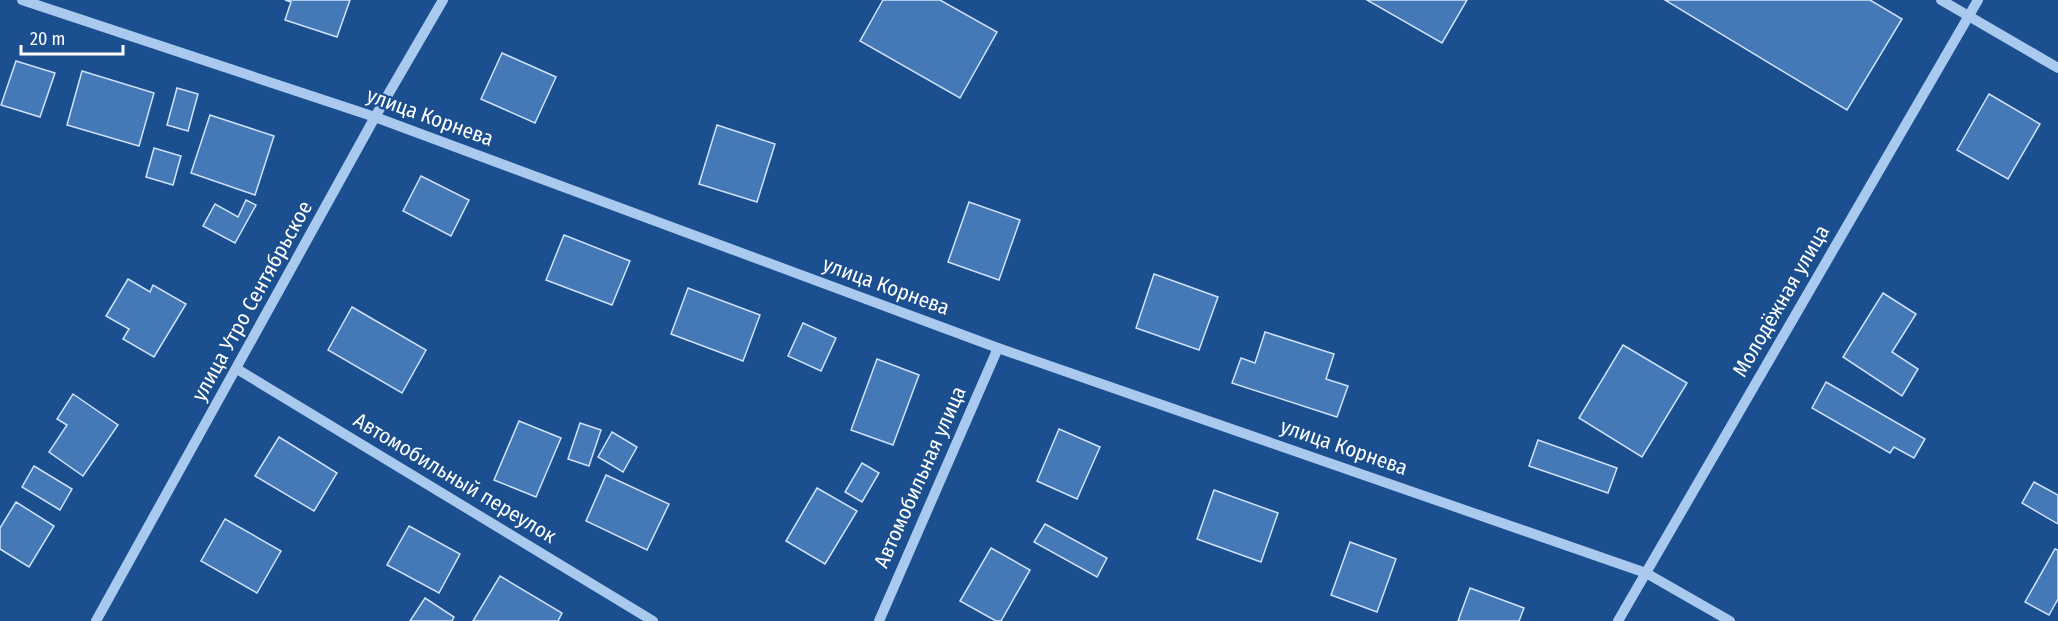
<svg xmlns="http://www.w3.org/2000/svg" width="2058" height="621" viewBox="0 0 2058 621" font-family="'Fira Sans Condensed',sans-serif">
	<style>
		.building { fill: #4478b7; stroke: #cfe3fa; stroke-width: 1.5 }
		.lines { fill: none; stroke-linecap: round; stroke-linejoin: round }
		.minor { stroke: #a9c9ee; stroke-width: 10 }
		.labels { text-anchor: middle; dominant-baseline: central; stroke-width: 4.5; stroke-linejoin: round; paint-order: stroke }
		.street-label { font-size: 21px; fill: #fff; stroke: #1b4f8f }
	</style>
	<rect width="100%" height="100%" fill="#1b4f8f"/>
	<g class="building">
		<path d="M 285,0 L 350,0 L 337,37 L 285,20 L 291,2 Z"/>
		<path d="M 883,0 L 940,0 L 997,32 L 960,98 L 860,41 Z"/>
		<path d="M 1367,0 L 1467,0 L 1442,43 Z"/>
		<path d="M 1665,0 L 1870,0 L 1902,19 L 1847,110 Z"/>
		<path d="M 502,53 L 556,77 L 535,123 L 481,99 Z"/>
		<path d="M 16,61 L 55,73 L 40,117 L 1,105 Z"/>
		<path d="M 82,71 L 154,93 L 139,146 L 67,125 Z"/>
		<path d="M 177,88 L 198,94 L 188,131 L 167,125 Z"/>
		<path d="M 1989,94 L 2040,124 L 2008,179 L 1957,150 Z"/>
		<path d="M 210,115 L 274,136 L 255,195 L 191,173 Z"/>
		<path d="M 717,125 L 775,144 L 757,202 L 699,184 Z"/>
		<path d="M 154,148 L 181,156 L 173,185 L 146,177 Z"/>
		<path d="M 421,176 L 469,200 L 451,236 L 403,211 Z"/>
		<path d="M 246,200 L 256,205 L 235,243 L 203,226 L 215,204 L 238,217 Z"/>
		<path d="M 969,202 L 1020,220 L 999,280 L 948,262 Z"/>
		<path d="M 564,235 L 630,261 L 612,305 L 546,280 Z"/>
		<path d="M 1154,274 L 1218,297 L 1199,350 L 1136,328 Z"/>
		<path d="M 128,279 L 150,292 L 153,285 L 186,304 L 154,357 L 123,339 L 129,329 L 106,316 Z"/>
		<path d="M 688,288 L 760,315 L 743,361 L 671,334 Z"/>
		<path d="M 1883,293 L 1916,314 L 1892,352 L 1918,369 L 1902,396 L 1843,357 Z"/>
		<path d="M 352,307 L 426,350 L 402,393 L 328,350 Z"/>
		<path d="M 803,323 L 836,338 L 821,371 L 788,356 Z"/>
		<path d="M 1265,332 L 1334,354 L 1326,379 L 1348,386 L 1337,417 L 1232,383 L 1241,358 L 1255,363 Z"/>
		<path d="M 1623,345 L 1687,383 L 1642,457 L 1579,418 Z"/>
		<path d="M 877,359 L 919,375 L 893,445 L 851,430 Z"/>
		<path d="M 1826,382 L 1925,439 L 1914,458 L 1894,447 L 1890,453 L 1812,408 Z"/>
		<path d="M 73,394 L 118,425 L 83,476 L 49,452 L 67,425 L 57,419 Z"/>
		<path d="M 519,421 L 561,438 L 536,497 L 494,480 Z"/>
		<path d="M 580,423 L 601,430 L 589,466 L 568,459 Z"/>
		<path d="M 1059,429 L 1100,447 L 1077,499 L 1037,481 Z"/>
		<path d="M 612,432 L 637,447 L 623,472 L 598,457 Z"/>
		<path d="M 279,437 L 337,473 L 314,511 L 255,476 Z"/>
		<path d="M 1538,440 L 1617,468 L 1608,493 L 1529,466 Z"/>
		<path d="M 862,463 L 879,473 L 862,502 L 845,492 Z"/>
		<path d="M 34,466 L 72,489 L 60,510 L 22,487 Z"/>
		<path d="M 606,475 L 669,504 L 647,550 L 586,521 Z"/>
		<path d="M 2034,482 L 2058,495 L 2058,524 L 2022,503 Z"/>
		<path d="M 817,488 L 857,511 L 825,564 L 786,541 Z"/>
		<path d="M 1214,490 L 1278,513 L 1261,562 L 1197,539 Z"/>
		<path d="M 16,502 L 54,526 L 29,567 L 0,549 L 0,528 Z"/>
		<path d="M 225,519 L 281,551 L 257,593 L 201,561 Z"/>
		<path d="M 1045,524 L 1107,558 L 1097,577 L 1034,542 Z"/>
		<path d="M 409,526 L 460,554 L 439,593 L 387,565 Z"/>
		<path d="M 1350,542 L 1396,559 L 1377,612 L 1331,595 Z"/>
		<path d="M 991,548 L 1030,570 L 1001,621 L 996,621 L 960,601 Z"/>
		<path d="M 2055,549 L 2058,550 L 2058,599 L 2049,615 L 2025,602 Z"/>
		<path d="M 500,576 L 562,613 L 558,621 L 473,621 Z"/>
		<path d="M 1470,588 L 1524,608 L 1519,621 L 1458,621 Z"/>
		<path d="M 425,598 L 454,617 L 452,621 L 410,621 Z"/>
	</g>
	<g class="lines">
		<g class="minor">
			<path d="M 22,0 L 375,117 L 998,348 L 1646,573 L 1730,621"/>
			<path d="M 1941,0 L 2058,68"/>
			<path d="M 237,369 L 653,621"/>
			<path d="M 96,621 L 375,117 L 443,0"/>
			<path d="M 879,621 L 998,348"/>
			<path d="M 1618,621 L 1978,0"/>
		</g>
	</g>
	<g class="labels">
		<g class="street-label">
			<text transform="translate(430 117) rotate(20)">улица Корнева</text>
			<text transform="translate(886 286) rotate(20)">улица Корнева</text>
			<text transform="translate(252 301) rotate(-61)">улица Утро Сентябрьское</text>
			<text transform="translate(1781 301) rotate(-60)">Молодёжная улица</text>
			<text transform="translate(1344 447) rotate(19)">улица Корнева</text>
			<text transform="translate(920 477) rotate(-66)">Автомобильная улица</text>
			<text transform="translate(455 478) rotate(31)">Автомобильный переулок</text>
		</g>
	</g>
	<path d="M21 45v9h102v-9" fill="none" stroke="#ffffff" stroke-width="3"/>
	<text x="30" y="45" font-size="18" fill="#ffffff" stroke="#1b4f8f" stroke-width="4.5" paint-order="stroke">20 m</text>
</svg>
